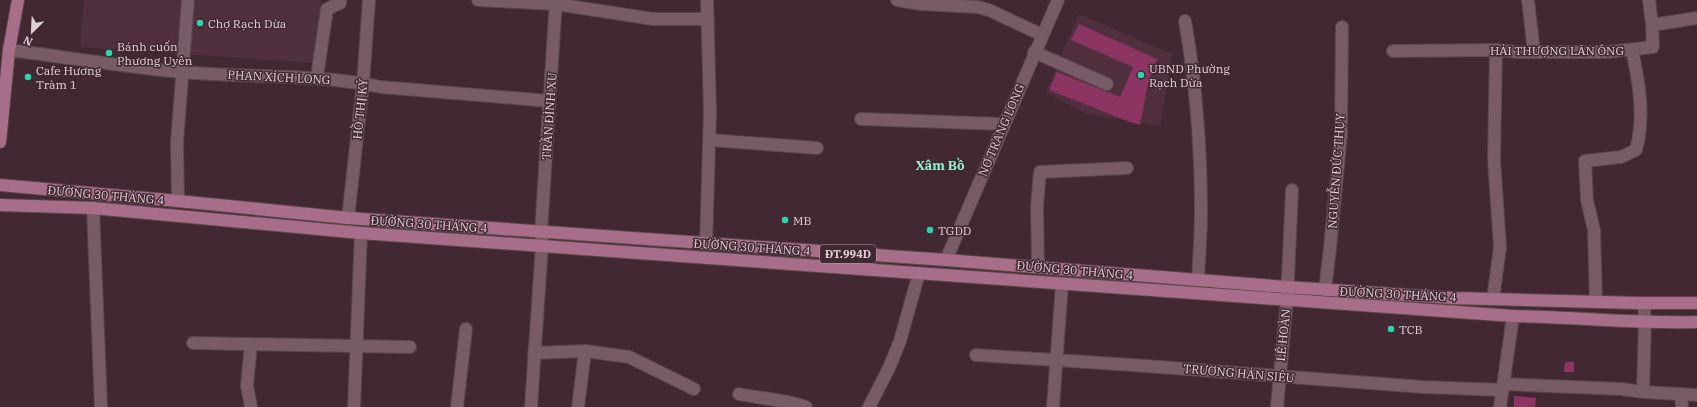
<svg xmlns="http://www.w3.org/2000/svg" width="1697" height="407" viewBox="0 0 1697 407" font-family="'IBM Plex Serif',serif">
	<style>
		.built { fill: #50303f }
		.building { fill: #8c3462 }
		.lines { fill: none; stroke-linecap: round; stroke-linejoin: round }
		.minor-casing { stroke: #5b464f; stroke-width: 14 }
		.major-casing { stroke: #5b464f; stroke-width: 14 }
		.minor { stroke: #775b67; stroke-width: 12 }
		.major { stroke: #a86e89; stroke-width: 12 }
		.poi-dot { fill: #2cd5ab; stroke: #412833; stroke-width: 1.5 }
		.labels { text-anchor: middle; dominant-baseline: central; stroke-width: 3; stroke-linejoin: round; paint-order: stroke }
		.shield { fill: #412833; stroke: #b09da5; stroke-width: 1 }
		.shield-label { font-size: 11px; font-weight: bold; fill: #e0cfd6 }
		.poi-label { font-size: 12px; fill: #e0cfd6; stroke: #412833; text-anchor: start }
		.street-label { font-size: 12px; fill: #e0cfd6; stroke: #412833 }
		.neighbourhood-label { font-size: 13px; font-weight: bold; fill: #93f1d2; stroke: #412833 }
	</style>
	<rect width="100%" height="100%" fill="#412833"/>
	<g class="built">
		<path d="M 84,0 L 321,0 L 313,63 L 80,47 Z"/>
		<path d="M 1079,14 L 1172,54 L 1160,126 L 1086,114 L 1046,92 Z"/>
	</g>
	<g class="building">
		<path d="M 1079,24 L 1157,59 L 1148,84 L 1140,125 L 1130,122 L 1049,90 L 1057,72 L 1120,97 L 1133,67 L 1071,40 Z"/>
		<path d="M 1565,362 L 1574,362 L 1574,372 L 1564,372 Z"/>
		<path d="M 1514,396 L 1536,398 L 1535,407 L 1514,407 Z"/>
	</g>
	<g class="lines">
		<defs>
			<g id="minor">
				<path d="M 478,0 L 556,4 L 653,19 L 708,19"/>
				<path d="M 897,0 L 921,4 L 978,7 L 989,10 L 1042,35"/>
				<path d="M 1528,0 L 1534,52"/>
				<path d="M 1649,0 L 1652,25"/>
				<path d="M 1185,21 C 1196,84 1201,149 1201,213 C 1201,235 1199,258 1198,280"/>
				<path d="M 9,50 C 66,57 124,67 181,72 C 248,78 315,73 381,87 L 549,101"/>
				<path d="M 1393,51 L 1496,50 L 1519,52 L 1608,52 L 1653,47 L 1652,25 L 1697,18"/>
				<path d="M 1034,52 L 1107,84"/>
				<path d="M 317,77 L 327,9 L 340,3 L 340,0"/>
				<path d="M 861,119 L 1003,124"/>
				<path d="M 710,140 L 817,148"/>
				<path d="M 178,201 L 177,142 L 188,0"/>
				<path d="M 93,208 L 101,407"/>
				<path d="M 348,218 L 363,83 L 369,0"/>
				<path d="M 706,244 L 710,112 L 707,0"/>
				<path d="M 946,260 L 1058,0"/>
				<path d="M 1038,267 L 1037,206 L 1040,172 L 1127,168"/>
				<path d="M 1325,290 L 1330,248 L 1341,133 L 1342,27"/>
				<path d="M 1493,299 L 1500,247 L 1494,160 L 1496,50"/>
				<path d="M 1596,302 L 1594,230 L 1587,200 L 1585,161 L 1621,157 L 1636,150 C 1645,117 1639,82 1632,50"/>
				<path d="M 193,343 L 410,347"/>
				<path d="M 251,344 L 247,386 L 251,407"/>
				<path d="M 534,353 L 585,351 L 629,357 L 694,389"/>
				<path d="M 976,355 L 1133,365 L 1423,387 L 1502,390"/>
				<path d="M 1503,384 L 1622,389 L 1643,392 L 1697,395"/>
				<path d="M 1643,392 L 1645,322 L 1644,303"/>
				<path d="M 739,394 C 762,399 784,399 806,407"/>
				<path d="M 1681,394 L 1682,407"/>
				<path d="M 354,407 L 361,233"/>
				<path d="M 457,407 L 466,329"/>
				<path d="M 531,407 L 542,245 L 541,232 L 556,0"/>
				<path d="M 578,407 L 585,351"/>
				<path d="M 869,407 L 889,368 L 900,341 L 919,273"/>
				<path d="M 1053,407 L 1062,284"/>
				<path d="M 1277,407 L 1287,299 L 1292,190"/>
				<path d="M 1500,407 L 1513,316"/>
			</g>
			<g id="major">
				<path d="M 0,142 L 9,50 L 18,0"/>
				<path d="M 0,185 L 178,201 L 348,218 L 946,260 L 1286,287 L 1453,298 L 1637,303 L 1697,303"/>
				<path d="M 0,205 L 93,208 L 361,233 L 1513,316 C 1574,317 1636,324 1697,322"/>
			</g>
		</defs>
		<use href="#minor" class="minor-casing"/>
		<use href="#major" class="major-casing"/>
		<use href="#minor" class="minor"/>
		<use href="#major" class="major"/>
	</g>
	<g class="poi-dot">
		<circle cx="200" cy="23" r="4"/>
		<circle cx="109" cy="53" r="4"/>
		<circle cx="1141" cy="75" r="4"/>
		<circle cx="28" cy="77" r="4"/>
		<circle cx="785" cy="220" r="4"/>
		<circle cx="930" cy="230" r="4"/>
		<circle cx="1391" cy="329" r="4"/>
	</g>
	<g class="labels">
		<rect class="shield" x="820" y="245" width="56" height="18" rx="3"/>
		<g class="shield-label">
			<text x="848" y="254">ĐT.994D</text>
		</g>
		<g class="poi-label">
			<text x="208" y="23">Chợ Rạch Dừa</text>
			<text x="117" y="46">Bánh cuốn<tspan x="117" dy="14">Phương Uyên</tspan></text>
			<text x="1149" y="68">UBND Phường<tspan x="1149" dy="14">Rạch Dừa</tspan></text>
			<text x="36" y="70">Cafe Hương<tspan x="36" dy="14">Tràm 1</tspan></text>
			<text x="793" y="220">MB</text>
			<text x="938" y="230">TGDD</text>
			<text x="1399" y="329">TCB</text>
		</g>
		<g class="street-label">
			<text x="1557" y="50">HẢI THƯỢNG LÃN ÔNG</text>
			<text transform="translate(279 77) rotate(3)">PHAN XÍCH LONG</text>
			<text transform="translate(360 109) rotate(-84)">HỒ THỊ KỶ</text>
			<text transform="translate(549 116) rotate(-86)">TRẦN ĐÌNH XU</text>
			<text transform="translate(1001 130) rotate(-67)">NƠ TRANG LONG</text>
			<text transform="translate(1336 171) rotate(-86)">NGUYỄN ĐỨC THỤY</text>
			<text transform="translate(106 195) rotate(5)">ĐƯỜNG 30 THÁNG 4</text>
			<text transform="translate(429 224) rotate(4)">ĐƯỜNG 30 THÁNG 4</text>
			<text transform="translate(752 247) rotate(4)">ĐƯỜNG 30 THÁNG 4</text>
			<text transform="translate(1075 270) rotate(5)">ĐƯỜNG 30 THÁNG 4</text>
			<text transform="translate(1398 294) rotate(3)">ĐƯỜNG 30 THÁNG 4</text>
			<text transform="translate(1283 335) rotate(-84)">LÊ HOÀN</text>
			<text transform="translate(1239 373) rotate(5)">TRƯƠNG HÁN SIÊU</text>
		</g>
		<g class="neighbourhood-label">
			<text x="940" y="165">Xâm Bồ</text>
		</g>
	</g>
	<g transform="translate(32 32) rotate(204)" stroke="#412833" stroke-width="3" paint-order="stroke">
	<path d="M0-3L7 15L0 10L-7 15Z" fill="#e0cfd6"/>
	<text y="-6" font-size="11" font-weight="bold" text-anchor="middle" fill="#e0cfd6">N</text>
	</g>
</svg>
